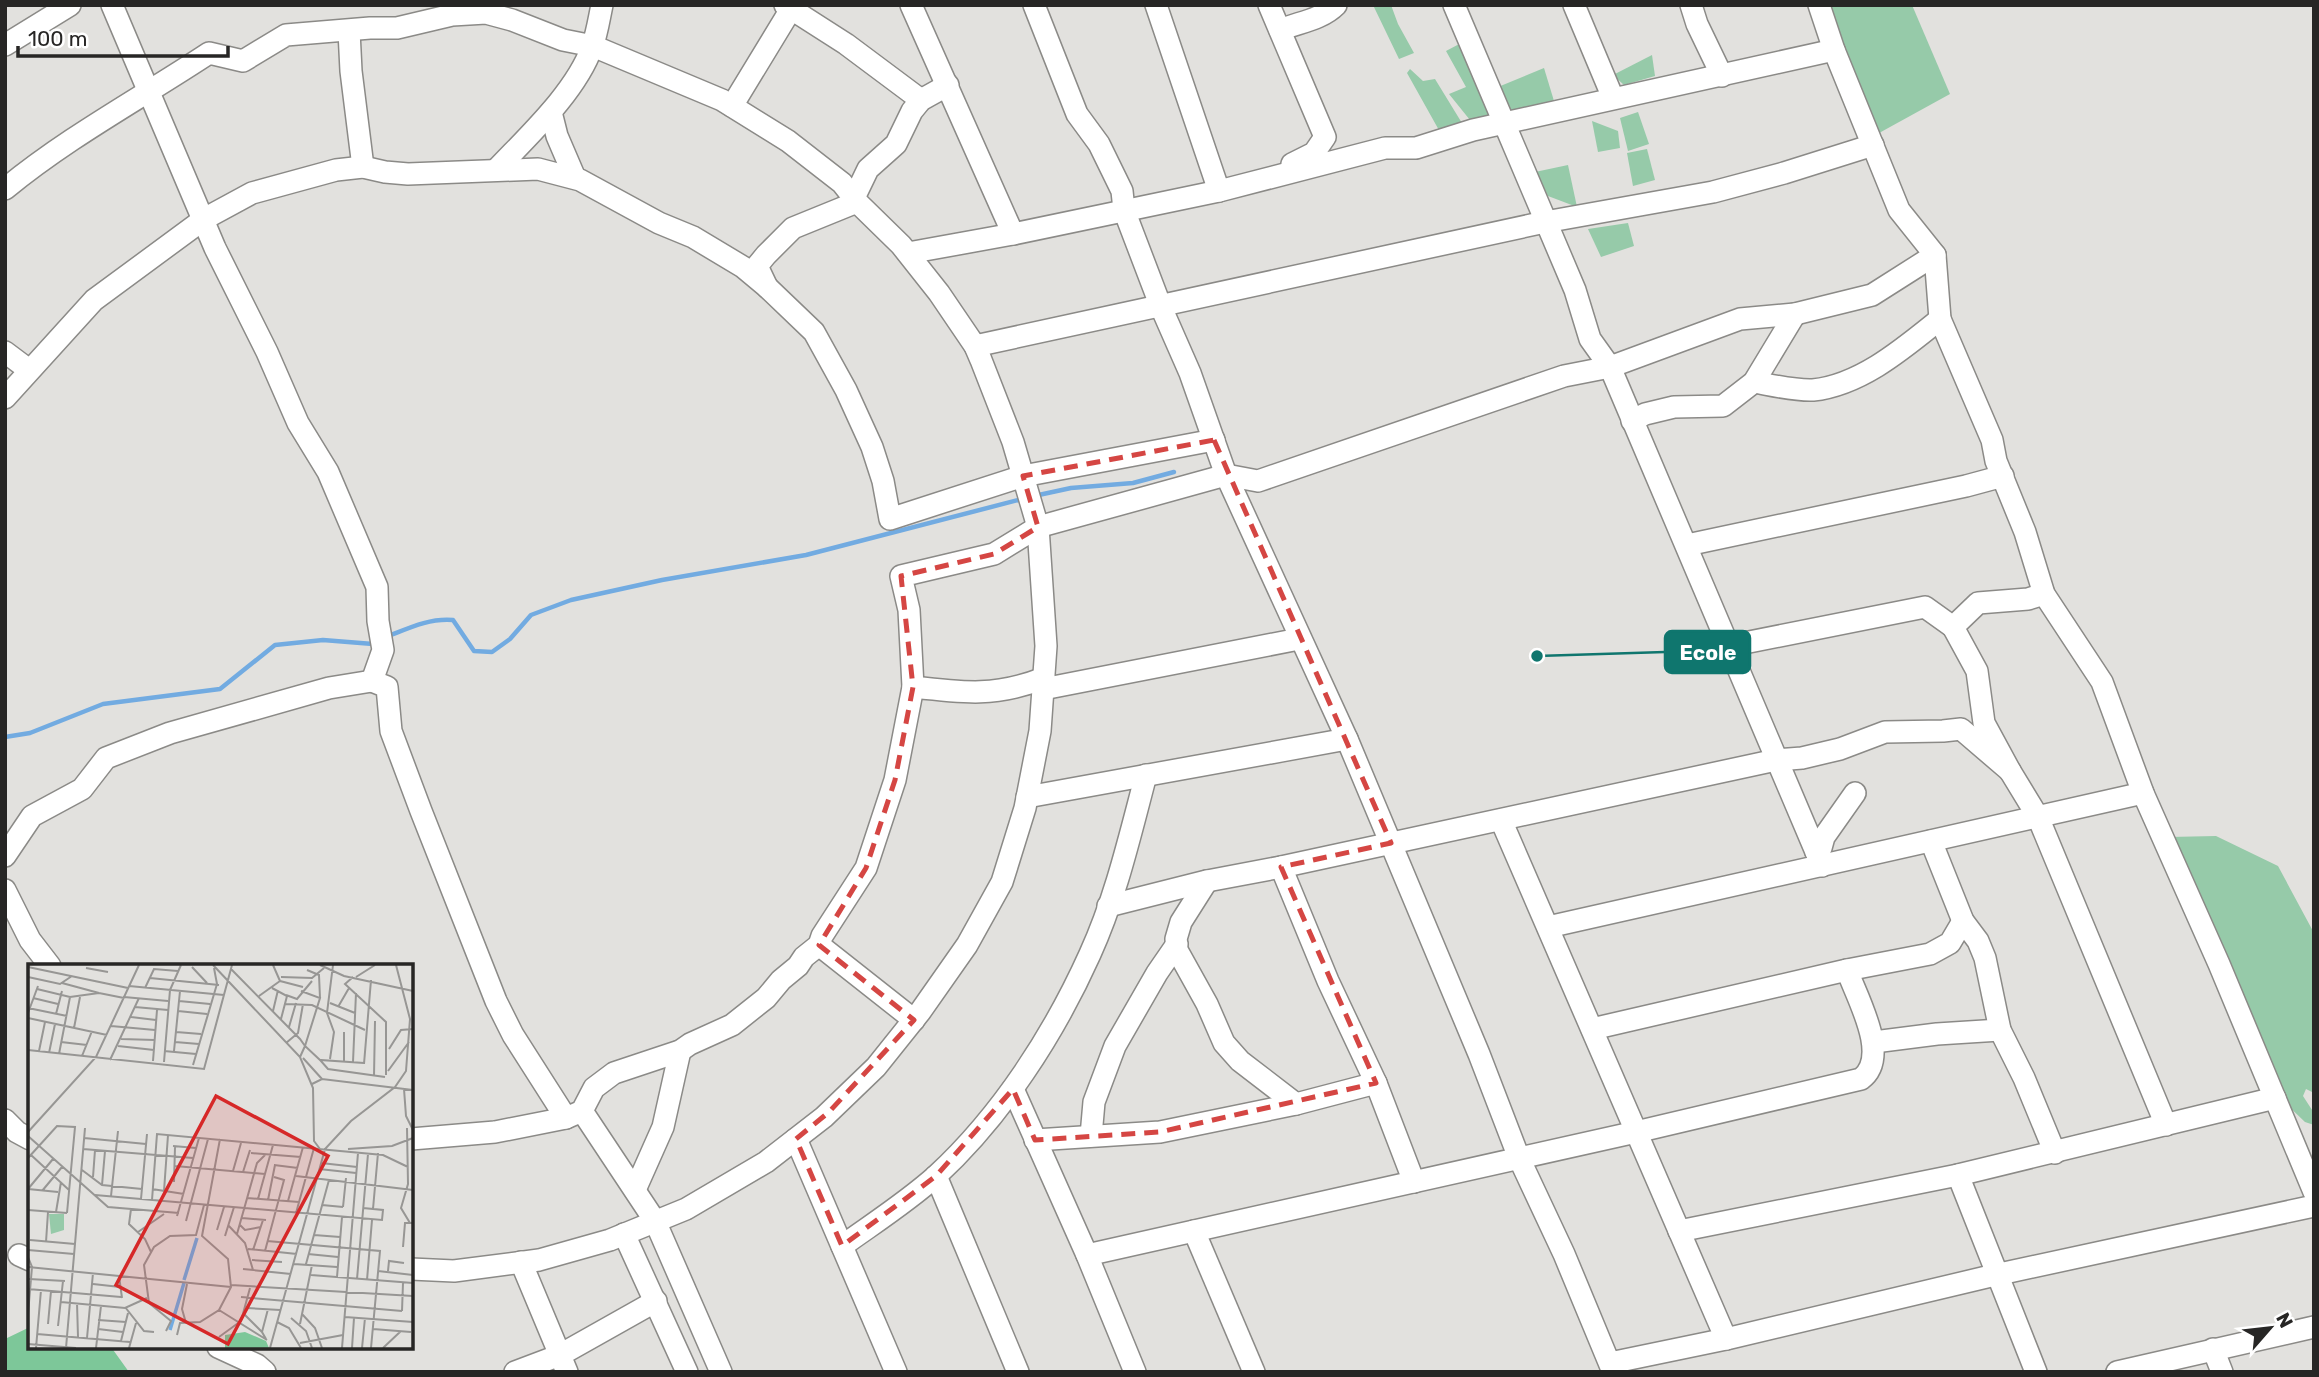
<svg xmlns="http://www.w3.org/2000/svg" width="2319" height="1377" viewBox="0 0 2319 1377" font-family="Rubik,sans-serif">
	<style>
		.green { fill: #96caa9 }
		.forest { fill: #7dc799 }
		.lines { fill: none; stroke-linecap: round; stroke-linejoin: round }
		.stream { stroke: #72abe1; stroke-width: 4.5 }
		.minor-casing { stroke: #8b8a87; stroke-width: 24 }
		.minor { stroke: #fff; stroke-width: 21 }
		.marked { fill: none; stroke: #d54643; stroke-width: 5; stroke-dasharray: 14 9; stroke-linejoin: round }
		.inset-river { fill: none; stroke: #72abe1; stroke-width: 3.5 }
		.inset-road { fill: none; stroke: #979694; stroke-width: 2 }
		.view { fill: #d62828; fill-opacity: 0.15; stroke: #d62828; stroke-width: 3.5 }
		.inset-edge { fill: none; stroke: #272625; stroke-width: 3.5 }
		.leader { fill: none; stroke: #0f766e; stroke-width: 2.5 }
		.callout-dot { fill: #0f766e; stroke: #fff; stroke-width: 2.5 }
		.callout { fill: #0f766e; stroke: #0f766e; stroke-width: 2.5 }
		.callout-label { font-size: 21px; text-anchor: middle; font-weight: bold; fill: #fff }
	</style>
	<rect width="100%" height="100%" fill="#e2e1de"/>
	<g class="green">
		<path d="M 1373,5 L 1391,5 L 1398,24 L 1414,53 L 1399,59 Z"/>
		<path d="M 1822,5 L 1912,5 L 1950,94 L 1870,138 Z"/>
		<path d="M 1463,42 L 1497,120 L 1474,125 L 1449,94 L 1466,87 L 1446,51 Z"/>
		<path d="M 1652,55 L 1655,76 L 1624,85 L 1613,75 Z"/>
		<path d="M 1544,68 L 1554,101 L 1509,115 L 1498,87 Z"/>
		<path d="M 1410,69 L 1423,81 L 1435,79 L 1465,128 L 1440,132 L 1407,73 Z"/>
		<path d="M 1638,112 L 1649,144 L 1628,151 L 1620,118 Z"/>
		<path d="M 1592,121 L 1618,131 L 1620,148 L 1598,152 Z"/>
		<path d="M 1647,149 L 1655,180 L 1633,186 L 1627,153 Z"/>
		<path d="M 1568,165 L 1577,207 L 1548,196 L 1535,172 Z"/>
		<path d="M 1628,223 L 1634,246 L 1601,257 L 1588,229 Z"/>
		<path d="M 2216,836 L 2278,866 L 2314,933 L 2314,1093 L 2306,1089 L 2303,1096 L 2314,1113 L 2314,1125 L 2305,1122 L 2282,1100 L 2169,837 Z"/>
	</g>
	<path class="forest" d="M 30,1327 L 30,1347 L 111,1347 L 129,1372 L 5,1372 L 5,1339 Z"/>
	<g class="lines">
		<g class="stream">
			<path d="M 1034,496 L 1071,488 L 1133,483 L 1174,472"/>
			<path d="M 391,635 C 411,627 431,618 453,620 L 474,651 L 492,652 L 510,639 L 531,615 L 571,600 L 662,580 L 806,555 L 1022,499"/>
			<path d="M 5,737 L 30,733 L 103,704 L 220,689 L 275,645 L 323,640 L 373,644"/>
		</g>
		<defs>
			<g id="minor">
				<path d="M 112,5 L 215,248 L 267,352 L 298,423 L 328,472 L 377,587 L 378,621 L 383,650 L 372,681 L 387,687 L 391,731 L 421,811 L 496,1001 L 513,1035 L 566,1118"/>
				<path d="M 785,5 L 846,44 L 921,100"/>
				<path d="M 911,5 L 1013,234"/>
				<path d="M 1034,5 L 1077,114 L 1099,144 L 1122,191 L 1124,210 L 1161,307 L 1190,373 L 1226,475 L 1347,739 L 1479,1054 L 1519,1158 L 1564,1254 L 1613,1372"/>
				<path d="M 1156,5 L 1219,191"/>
				<path d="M 1269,5 L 1325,137 L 1314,153 L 1292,164"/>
				<path d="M 1454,5 L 1575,290 L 1590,339 L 1610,367 L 1822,866"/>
				<path d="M 1574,5 L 1613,98"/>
				<path d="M 1691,5 L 1697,24 L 1722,76"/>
				<path d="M 1819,5 L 1834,50 L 1899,210 L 1935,255 L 1940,319 L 1992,440 L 1996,461 L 2025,532 L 2044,594 L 2102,682 L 2143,793 L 2219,964 L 2314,1192"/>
				<path d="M 1280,30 C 1299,22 1321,20 1336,5"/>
				<path d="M 349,31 L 351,71 L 363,167"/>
				<path d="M 5,45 L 70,5"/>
				<path d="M 732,106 L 791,9"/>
				<path d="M 551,112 L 557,136 L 575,178"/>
				<path d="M 496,170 C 528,136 576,92 592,47 C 597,34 599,19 602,5"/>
				<path d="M 5,189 C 68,137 141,98 209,53 L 243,61 L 286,35 L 370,28 L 397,28 L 452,15 L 486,13 L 512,20 L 563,40 L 593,46 L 722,100 L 788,141 L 842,183 L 857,202 L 901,245 L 939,293 L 975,346 L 981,360 L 1013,442 L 1038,527 L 1046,646 L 1040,731 L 1025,808 L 1002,882 L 967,945 L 920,1012 L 876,1067 L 824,1117 L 766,1162 L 686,1209 L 610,1240 L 539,1260 L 454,1271 L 411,1269"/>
				<path d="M 854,198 L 868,169 L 896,144 L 912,111 L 921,100 L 948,85"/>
				<path d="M 908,253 L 1013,234 L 1219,191 L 1385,148 L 1416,148 L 1473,130 L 1834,50"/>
				<path d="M 767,287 L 757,266 L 766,255 L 793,228 L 857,202"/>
				<path d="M 975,346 L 1545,222 L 1713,192 L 1784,173 L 1873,145"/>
				<path d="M 5,352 L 29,370"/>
				<path d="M 1754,382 C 1771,385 1796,391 1813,390 C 1861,385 1904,348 1940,319"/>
				<path d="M 5,398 L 94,300 L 204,219 L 252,193 L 336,170 L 363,167 L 385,172 L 408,174 L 538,169 L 580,180 L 659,223 L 693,237 L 743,267 L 767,287 L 814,332 L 846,390 L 872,447 L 883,481 L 890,519 L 1023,476 L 1214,440"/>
				<path d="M 1632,421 L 1645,414 L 1674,407 L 1723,406 L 1754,382 L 1795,314"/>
				<path d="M 1687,545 L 1966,486 L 2003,476"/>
				<path d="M 1953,627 L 1977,671 L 1984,723 L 2010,771 L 2038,817 L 2166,1125"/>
				<path d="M 1729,646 L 1925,607 L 1953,627 L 1978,603 L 2028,599 L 2044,594"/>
				<path d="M 913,687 C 964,693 996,697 1044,678"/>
				<path d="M 1043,689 L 1299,639"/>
				<path d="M 1027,797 L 1347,739"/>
				<path d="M 1501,820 L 1726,1339"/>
				<path d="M 1931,841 L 1963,921 L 1978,941 L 1985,958 L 2000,1030 L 2024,1078 L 2055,1153"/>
				<path d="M 1816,852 L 1821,848 L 1824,837 L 1855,793"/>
				<path d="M 5,856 L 32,816 L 82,789 L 106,758 L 170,733 L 329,688 L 372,681"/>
				<path d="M 1281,867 L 1328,981 L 1376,1083 L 1414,1182"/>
				<path d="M 1207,881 L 1181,922 L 1176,939 L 1177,950 L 1207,1004 L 1224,1043 L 1240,1061 L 1296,1104"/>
				<path d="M 5,890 L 30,940 L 50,966"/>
				<path d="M 1108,906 L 1207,881 L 1281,867 L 1776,760 L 1802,758 L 1840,749 L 1885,732 L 1943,731 L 1961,729 L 2010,771"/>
				<path d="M 1548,927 L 2143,793"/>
				<path d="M 819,945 L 914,1020"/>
				<path d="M 1592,1029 L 1847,970 L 1930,954 L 1950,943 L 1963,921"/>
				<path d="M 1874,1042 L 1937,1034 L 2000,1030"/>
				<path d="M 1013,1089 L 1087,1255 L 1135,1372"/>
				<path d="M 582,1111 L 655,1221 L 721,1372"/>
				<path d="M 5,1120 L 17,1132 L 30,1139"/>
				<path d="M 1091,1136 L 1094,1102 L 1115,1046 L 1157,973 L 1177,944"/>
				<path d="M 411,1139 L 495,1132 L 566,1118 L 582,1111 L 594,1088 L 614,1073 L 680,1051 L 690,1044 L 732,1025 L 766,998 L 781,980 L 798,966 L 804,957 L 819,945 L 822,936 L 866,868 L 895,780 L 913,687 L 909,610 L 901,576 L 994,554 L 1038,527 L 1226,475 L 1258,481 L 1564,376 L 1610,367 L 1740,319 L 1795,314 L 1872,295 L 1935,255"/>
				<path d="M 796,1139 L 896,1372"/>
				<path d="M 1035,1140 L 1160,1132 L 1296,1104 L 1376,1083"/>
				<path d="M 1958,1175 L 2036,1372"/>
				<path d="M 936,1176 L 1018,1372"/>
				<path d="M 635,1190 L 663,1127 L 680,1051"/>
				<path d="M 1194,1231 L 1254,1372"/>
				<path d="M 1679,1231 L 1958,1175 L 2275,1098"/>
				<path d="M 624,1234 L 687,1372"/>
				<path d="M 842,1246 C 874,1223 907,1202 936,1176 C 1002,1115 1054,1034 1090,954 C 1116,897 1130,835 1146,775"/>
				<path d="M 19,1255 L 30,1260"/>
				<path d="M 1087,1255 L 1636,1132 L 1861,1079 C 1891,1057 1857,998 1847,970"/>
				<path d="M 521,1262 L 567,1372"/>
				<path d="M 218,1347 L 257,1365 L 265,1372"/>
				<path d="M 2213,1349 L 2222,1372"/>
				<path d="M 1610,1363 L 1726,1339 L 1995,1275 L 2314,1206"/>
				<path d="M 515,1372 L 560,1355 L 656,1301"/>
				<path d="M 2117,1372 L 2314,1327"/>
			</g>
		</defs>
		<use href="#minor" class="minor-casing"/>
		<use href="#minor" class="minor"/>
	</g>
	<path class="marked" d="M 1214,440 L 1391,843 L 1281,867 L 1376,1083 L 1160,1132 L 1035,1140 L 1013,1089 L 936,1176 L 842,1246 L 796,1139 L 829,1112 L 914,1020 L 819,945 L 866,868 L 895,780 L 913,687 L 901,576 L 994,554 L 1038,527 L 1023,476 Z"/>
	<g transform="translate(28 964)">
		<rect width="385" height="385" fill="#e2e1de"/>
		<path d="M 21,250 L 36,250 L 36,266 L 23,270 Z" fill="#96caa9"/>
		<path d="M 217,368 L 238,377 L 241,384 L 197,384 L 197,371 Z" fill="#7dc799"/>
		<path class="inset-river" d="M 156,316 L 169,274M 142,366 L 156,319"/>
		<path class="inset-road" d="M 185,1 L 272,93 L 285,124 L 286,177 L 292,185M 292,1 L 316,12 L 385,27M 0,3 L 100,24M 164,3 L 179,19M 58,4 L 80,8M 203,5 L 272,75 L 277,82 L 272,93M 279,6 L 291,11 L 292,34M 0,13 L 32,20 L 44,12M 253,13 L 284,14 L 296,4M 325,13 L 317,20 L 358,58 L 358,111M 328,13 L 347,1M 122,14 L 191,21M 252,17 L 275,23M 34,19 L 71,29M 101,22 L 196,31M 117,24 L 126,5 L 150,7M 244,24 L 259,32 L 253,55M 9,25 L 42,33 L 71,29 L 96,34M 273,27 L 292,34 L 277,82 L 292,96M 258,31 L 269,35 L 284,17M 231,32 L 252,17 L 245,1M 96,33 L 140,37M 5,34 L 30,40M 151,37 L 182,40M 302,39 L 327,49M 257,40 L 284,41 L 337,66M 107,43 L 140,46M 310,43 L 321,24M 0,44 L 39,52M 150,47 L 179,50M 245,47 L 250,26M 0,49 L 10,22M 28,50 L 34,27M 103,53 L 128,56M 0,54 L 79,71M 83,62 L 127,66M 261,63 L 268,39M 46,64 L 52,33M 148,68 L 173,70M 93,75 L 127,76M 33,78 L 59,81M 147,78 L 171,80M 258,79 L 270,69 L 275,40M 90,82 L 126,86M 361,85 L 373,66 L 385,65M 0,86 L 176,105 L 204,1M 11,87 L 17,58M 136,87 L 168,90M 146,87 L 152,27M 21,89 L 27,60M 31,90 L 42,33M 54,92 L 64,67M 275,94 L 294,115M 302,95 L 306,68 L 299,49 L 305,1M 82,96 L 111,34M 125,97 L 129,46M 316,97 L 316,68M 136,98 L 142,26 L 153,1M 325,98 L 328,29M 336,99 L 292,96 L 300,105 L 357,113M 336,100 L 343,16M 165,101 L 189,20 L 186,4M 360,107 L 381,78M 346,112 L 347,57M 284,120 L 294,115 L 385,126M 376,125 L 378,152 L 385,166M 379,164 L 380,220 L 373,244 L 382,259M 0,168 L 68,93 L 111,1M 0,172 L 80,243 L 151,249M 56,174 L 118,180M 145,182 L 168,184M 55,185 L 165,194M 320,185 L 364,182 L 385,174M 223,189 L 273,193M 3,191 L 41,226M 0,194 L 29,162 L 47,163 L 39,249M 293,199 L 329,203M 246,201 L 270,204M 147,202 L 237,210M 291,205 L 328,209M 54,206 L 74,221 L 114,225M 205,207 L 213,179M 215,208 L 222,186M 268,212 L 385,226M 65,213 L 67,186M 146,218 L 147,183M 74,221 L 77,187M 0,225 L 25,195M 0,225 L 30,228M 124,225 L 156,230M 14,227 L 34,203M 136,227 L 140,171M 67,231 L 354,256 L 355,246 L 335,244M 83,232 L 90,167M 219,234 L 271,238M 113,235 L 119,170M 230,235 L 245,181M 124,236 L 129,170 L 355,191 L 380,203M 240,236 L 247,201M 260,237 L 275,183M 294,241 L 315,243M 315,243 L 318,214M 103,245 L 101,260 L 117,275 L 123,288M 345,245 L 350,189M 0,246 L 39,249M 28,248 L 33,218M 268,249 L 286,184M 149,252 L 171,174M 214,254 L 238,256M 158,257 L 180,175M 200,261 L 217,279 L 225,306M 212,261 L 217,266 L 233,263M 189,266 L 196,243M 110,268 L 136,250M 209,270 L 229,199 L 237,191M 286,271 L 312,273M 197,272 L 206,243M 2,276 L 47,280M 239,277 L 352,287 L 343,384M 18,278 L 20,248M 375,283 L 377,259 L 385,259M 220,285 L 269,290M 0,286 L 46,290M 225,286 L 235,256M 237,287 L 256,216 L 246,213M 280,290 L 310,293M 0,293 L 4,303 L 0,350M 224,296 L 254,298M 266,300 L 309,303M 278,300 L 301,216M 0,303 L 203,323M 215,305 L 263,310M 350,307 L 385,311M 360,307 L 361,297 L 376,299M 283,311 L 385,319M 91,312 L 94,334M 309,313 L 314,253M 1,315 L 37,317M 329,315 L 340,190M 339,316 L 344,256M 65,320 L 92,323M 203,321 L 385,332M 0,325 L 93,333M 213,333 L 374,347M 33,338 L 97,344 L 119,334M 49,339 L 50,373M 97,343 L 116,367 L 126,368M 219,344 L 252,346M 191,346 L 239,376M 374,347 L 375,319M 216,350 L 234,368M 274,350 L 287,364 L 294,384M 317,353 L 385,358M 263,354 L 278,367 L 284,384M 70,356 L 98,358M 249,358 L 261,364 L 273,384M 158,359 L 154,345 L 159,320M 20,360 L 23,327M 272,360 L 284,301M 30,362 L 35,317M 70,365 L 95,368M 345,365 L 383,368M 138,367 L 143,357 L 121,339 L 116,301 L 126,283 L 142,272 L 168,271 L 176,241M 9,370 L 102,378M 149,371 L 152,359 L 172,358 L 191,346 L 203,323 L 200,295 L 174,272 L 192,175M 191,373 L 213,357 L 222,324M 59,374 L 65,309M 238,375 L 234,368 L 240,345M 93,377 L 100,349M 272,379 L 315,371M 0,380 L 48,384M 8,384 L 13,326M 38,384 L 57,164M 68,384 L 73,342M 101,384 L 108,359M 242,384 L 297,185 L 323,157 L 367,123 L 378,107 L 382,55 L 368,1M 314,384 L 330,189M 324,384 L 326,354M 334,384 L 337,354M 355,384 L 373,367"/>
		<path class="view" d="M 188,132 L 300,192 L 200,380 L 88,321 Z"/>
		<rect width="385" height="385" class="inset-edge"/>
	</g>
	<path class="leader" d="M1537 656L1665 652"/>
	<circle class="callout-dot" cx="1537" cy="656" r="7"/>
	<rect class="callout" x="1665" y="631" width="85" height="42" rx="7"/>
	<g class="callout-label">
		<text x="1708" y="660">Ecole</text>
	</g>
	<rect width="2319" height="1377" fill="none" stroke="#272625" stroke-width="14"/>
	<g transform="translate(2270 1328) rotate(62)" stroke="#ffffff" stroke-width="5" paint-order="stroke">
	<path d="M0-5L12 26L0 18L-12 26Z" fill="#272625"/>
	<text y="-10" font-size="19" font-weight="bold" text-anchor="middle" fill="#272625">N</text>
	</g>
	<path d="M18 46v10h210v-10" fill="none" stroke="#272625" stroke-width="3.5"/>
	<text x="28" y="46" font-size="21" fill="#272625" stroke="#ffffff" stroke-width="5" paint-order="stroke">100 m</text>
</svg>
